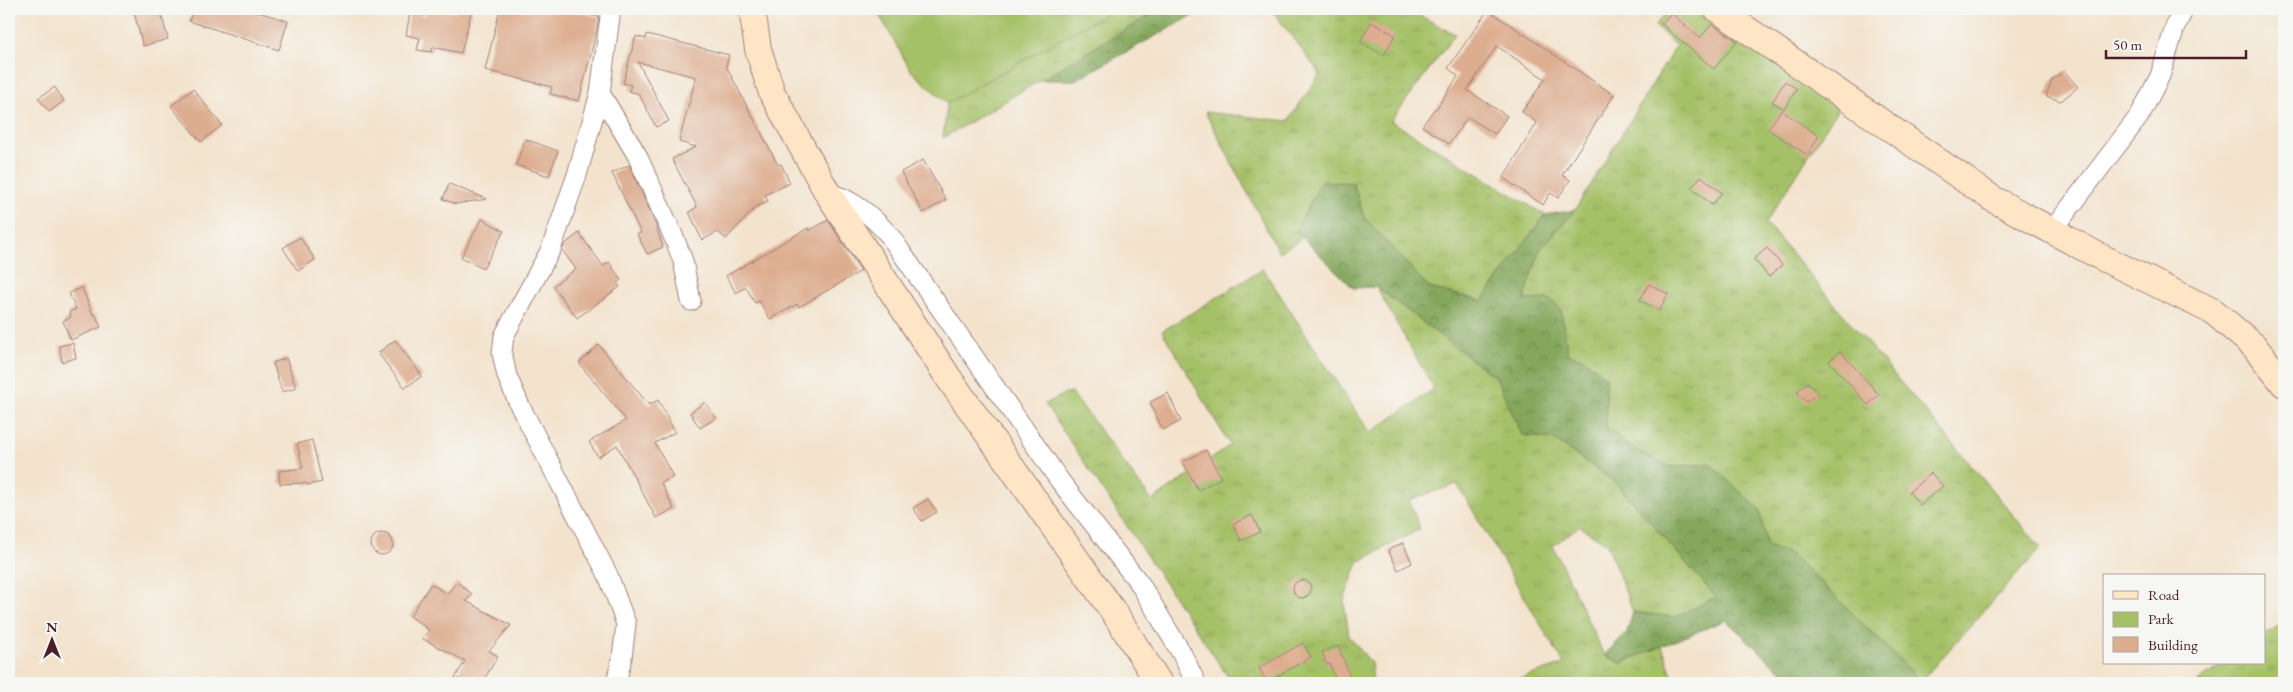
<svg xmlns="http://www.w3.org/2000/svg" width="2293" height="692" viewBox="0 0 2293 692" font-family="'EB Garamond',serif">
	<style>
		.grass { fill: url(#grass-tufts); stroke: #787049 }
		.forest { fill: url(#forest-crowns); stroke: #676344 }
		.park { fill: #a5c167; stroke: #787049 }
		.building { fill: #ddad90 }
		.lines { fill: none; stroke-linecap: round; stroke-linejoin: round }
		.street-casing { stroke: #9e817c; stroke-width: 21 }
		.secondary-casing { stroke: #9e817c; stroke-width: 28 }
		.street { stroke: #fff; stroke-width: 19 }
		.secondary { stroke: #fde5c5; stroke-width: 26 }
	</style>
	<defs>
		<pattern id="grass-tufts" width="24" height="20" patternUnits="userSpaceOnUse" patternTransform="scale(1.25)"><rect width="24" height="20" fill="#a5c167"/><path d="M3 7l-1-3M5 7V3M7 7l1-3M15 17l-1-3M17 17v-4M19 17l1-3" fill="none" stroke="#90a55a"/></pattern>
		<pattern id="forest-crowns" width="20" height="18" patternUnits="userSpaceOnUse" patternTransform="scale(1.25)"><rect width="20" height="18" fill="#84a75c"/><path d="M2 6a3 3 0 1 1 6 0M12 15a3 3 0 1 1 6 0" fill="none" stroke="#6e874c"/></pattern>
	</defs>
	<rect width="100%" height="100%" fill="#f6f6f2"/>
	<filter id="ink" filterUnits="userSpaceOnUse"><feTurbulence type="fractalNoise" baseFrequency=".02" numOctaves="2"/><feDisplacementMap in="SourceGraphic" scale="10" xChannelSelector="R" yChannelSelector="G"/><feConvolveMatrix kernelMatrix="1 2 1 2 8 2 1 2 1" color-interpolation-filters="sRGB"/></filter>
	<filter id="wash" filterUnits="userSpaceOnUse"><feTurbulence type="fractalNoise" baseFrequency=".0096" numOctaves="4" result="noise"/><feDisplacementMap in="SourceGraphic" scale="20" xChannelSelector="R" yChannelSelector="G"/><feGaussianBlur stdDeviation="1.12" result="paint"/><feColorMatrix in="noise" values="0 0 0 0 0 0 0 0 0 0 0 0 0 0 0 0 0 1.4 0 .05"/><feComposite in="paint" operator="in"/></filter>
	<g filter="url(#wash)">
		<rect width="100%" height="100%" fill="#f3e3cd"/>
		<g class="grass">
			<path d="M 1115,9 L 1160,9 L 943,138 L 947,103 Z"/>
			<path d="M 1271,9 L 1407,9 L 1455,34 L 1391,121 L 1545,215 L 1483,301 L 1429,288 L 1364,217 L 1353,183 L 1296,231 L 1302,238 L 1279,253 L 1205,112 L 1288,121 L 1320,74 Z"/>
			<path d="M 1669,9 L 1702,9 L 1843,101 L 1766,223 L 2041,548 L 1921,681 L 1793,555 L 1767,546 L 1759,509 L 1709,464 L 1670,467 L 1630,447 L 1606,426 L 1606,377 L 1584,359 L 1568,354 L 1561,310 L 1549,299 L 1524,300 L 1540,250 L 1575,210 L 1676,46 L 1655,26 Z"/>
			<path d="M 1263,269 L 1370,433 L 1434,389 L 1376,287 L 1498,379 L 1522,435 L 1553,439 L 1616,483 L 1716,597 L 1675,617 L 1633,612 L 1607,544 L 1579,526 L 1553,546 L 1604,655 L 1621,663 L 1662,646 L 1675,683 L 1507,683 L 1564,664 L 1457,484 L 1409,500 L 1420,529 L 1358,562 L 1344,601 L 1349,636 L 1371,663 L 1373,683 L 1232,683 L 1045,404 L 1071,391 L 1152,501 L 1230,445 L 1162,331 Z"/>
			<path d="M 2284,622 L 2284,683 L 2196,683 L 2224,663 L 2264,663 L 2264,635 Z"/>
		</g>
		<g class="forest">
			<path d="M 1160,9 L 1205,9 L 1075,80 L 1041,80 Z"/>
			<path d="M 1321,181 L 1353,183 L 1364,217 L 1429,288 L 1482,301 L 1545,215 L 1575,210 L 1540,250 L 1524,300 L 1549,299 L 1561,310 L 1568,354 L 1584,359 L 1606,377 L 1606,426 L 1630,447 L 1670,467 L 1709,463 L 1759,509 L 1767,546 L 1793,555 L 1923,683 L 1793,683 L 1726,620 L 1621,663 L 1604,655 L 1627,632 L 1633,612 L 1675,617 L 1716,597 L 1616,483 L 1553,439 L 1522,435 L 1497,379 L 1377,287 L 1353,288 L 1296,231 Z"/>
		</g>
		<path class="park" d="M 876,9 L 1115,9 L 947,103 L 911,71 Z"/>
		<g id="blocks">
			<g class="building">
				<path d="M 133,9 L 160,9 L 168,39 L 143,46 Z"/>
				<path d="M 193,9 L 248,9 L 288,21 L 279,50 L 189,21 Z"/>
				<path d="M 427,9 L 456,12 L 456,9 L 472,9 L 461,53 L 433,47 L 432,52 L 417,50 L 420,38 L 406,35 L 410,13 L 425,16 Z"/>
				<path d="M 500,9 L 566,9 L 599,17 L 596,33 L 579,101 L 550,94 L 552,87 L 485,70 Z"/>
				<path d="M 1488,10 L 1614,95 L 1562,175 L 1570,180 L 1558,198 L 1550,193 L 1543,205 L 1503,178 L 1537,123 L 1522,112 L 1545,79 L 1497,46 L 1467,90 L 1507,116 L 1495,134 L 1468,117 L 1449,144 L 1422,126 L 1435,108 L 1436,109 L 1458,76 L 1448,68 Z"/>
				<path d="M 1671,13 L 1700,38 L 1712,24 L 1737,41 L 1714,69 L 1661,24 Z"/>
				<path d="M 1371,22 L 1395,35 L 1384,55 L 1360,42 Z"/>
				<path d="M 647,34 L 729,55 L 726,66 L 778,165 L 781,164 L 790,183 L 765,195 L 768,201 L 756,207 L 726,239 L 718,232 L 702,240 L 689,212 L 697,207 L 672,159 L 696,147 L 679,142 L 696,77 L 638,62 L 669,121 L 656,127 L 639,94 L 629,91 L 631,85 L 623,83 L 636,36 L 646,39 Z"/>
				<path d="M 2064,71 L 2078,87 L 2061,101 L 2046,96 L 2052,80 Z"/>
				<path d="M 1785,81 L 1797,89 L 1784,109 L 1772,102 Z"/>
				<path d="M 55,87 L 64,101 L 49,112 L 38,98 Z"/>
				<path d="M 193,89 L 222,125 L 201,142 L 171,106 Z"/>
				<path d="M 1781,110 L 1819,136 L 1807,155 L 1768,129 Z"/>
				<path d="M 525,139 L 558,151 L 549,176 L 516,165 Z"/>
				<path d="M 923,160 L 946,200 L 923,213 L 901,172 Z"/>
				<path d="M 629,165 L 655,223 L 663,247 L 647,254 L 637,234 L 641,233 L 612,173 Z"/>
				<path d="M 1701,176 L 1722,193 L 1712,205 L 1691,188 Z"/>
				<path d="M 449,184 L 487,199 L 456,204 L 443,199 Z"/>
				<path d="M 482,219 L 504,231 L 483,269 L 461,257 Z"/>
				<path d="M 828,220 L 861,271 L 799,307 L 797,304 L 770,319 L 759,301 L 755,303 L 746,287 L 736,293 L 726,276 L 808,228 L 809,231 Z"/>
				<path d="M 579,233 L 603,266 L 609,262 L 621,280 L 617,283 L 620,287 L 577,318 L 553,286 L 576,269 L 562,250 L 565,244 Z"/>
				<path d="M 300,237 L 315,260 L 298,271 L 283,248 Z"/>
				<path d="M 1767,248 L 1782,265 L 1769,277 L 1754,259 Z"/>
				<path d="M 1649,284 L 1668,294 L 1659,311 L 1640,300 Z"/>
				<path d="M 82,288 L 93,315 L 95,314 L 101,327 L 71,340 L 63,321 L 71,317 L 69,312 L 76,309 L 69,293 Z"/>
				<path d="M 395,340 L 422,376 L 405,388 L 378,353 Z"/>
				<path d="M 73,343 L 76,358 L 62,362 L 59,346 Z"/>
				<path d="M 599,345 L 649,405 L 658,400 L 675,432 L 655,443 L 673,477 L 661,483 L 674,509 L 656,518 L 617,445 L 598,457 L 589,442 L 626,420 L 579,363 Z"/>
				<path d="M 1840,351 L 1879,395 L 1868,405 L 1829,361 Z"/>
				<path d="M 286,358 L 296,388 L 282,392 L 273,363 Z"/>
				<path d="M 1808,382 L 1818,393 L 1806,402 L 1797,392 Z"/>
				<path d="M 1168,393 L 1181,421 L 1163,430 L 1150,402 Z"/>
				<path d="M 705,402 L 716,418 L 700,428 L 690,413 Z"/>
				<path d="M 312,440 L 322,482 L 307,485 L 306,483 L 280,484 L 279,471 L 303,468 L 297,444 Z"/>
				<path d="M 1206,450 L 1221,478 L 1198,490 L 1183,462 Z"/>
				<path d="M 1931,473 L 1943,486 L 1920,505 L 1909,492 Z"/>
				<path d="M 928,499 L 937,512 L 922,521 L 913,508 Z"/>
				<path d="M 1252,515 L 1260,532 L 1241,541 L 1233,524 Z"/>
				<circle cx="382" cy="544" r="11"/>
				<path d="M 1403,543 L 1412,563 L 1398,570 L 1388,550 Z"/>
				<circle cx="1302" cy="589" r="9"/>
				<path d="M 457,582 L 472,594 L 466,601 L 511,625 L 489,651 L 498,656 L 482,683 L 465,683 L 455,678 L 465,661 L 423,639 L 429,630 L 410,616 L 431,584 L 447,594 Z"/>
				<path d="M 1303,643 L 1311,657 L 1267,682 L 1259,668 Z"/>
				<path d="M 1338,646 L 1341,653 L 1352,683 L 1337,683 L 1330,664 L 1327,665 L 1322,652 Z"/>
			</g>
		</g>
	</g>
	<g filter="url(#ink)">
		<use href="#blocks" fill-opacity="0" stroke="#9e817c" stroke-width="1"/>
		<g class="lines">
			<defs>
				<g id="street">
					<path d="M 611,9 L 600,93 L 577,175 L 551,249 L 504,336 L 502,353 L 507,376 L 520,406 L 608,575 L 626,624 L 622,658 L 616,683"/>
					<path d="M 600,93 L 637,155 L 675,240 L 683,261 L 691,301"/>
					<path d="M 827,192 C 854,200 871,215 890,236 L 1060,481 L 1140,584 L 1182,654 L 1196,683"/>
					<path d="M 2052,231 L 2140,115 L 2160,76 L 2175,27 L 2184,9"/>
				</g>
				<g id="secondary">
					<path d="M 752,9 L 758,49 L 772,93 L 827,192 L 948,377 L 1115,614 L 1159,683"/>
					<path d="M 1717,9 L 1993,199 L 2099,256 L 2214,312 L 2254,346 L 2284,384"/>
				</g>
			</defs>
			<use href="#street" class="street-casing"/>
			<use href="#secondary" class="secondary-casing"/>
			<use href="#street" class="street"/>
			<use href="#secondary" class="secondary"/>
		</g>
	</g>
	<rect width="2293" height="692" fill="none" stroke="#f6f6f2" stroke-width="30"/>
	<rect x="2103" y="574" width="162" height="90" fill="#f6f6f2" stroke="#b1a0a2"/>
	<rect x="2113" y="591" width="25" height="8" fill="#fde5c5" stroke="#b1a0a2"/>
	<text x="2148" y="600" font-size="15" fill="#4a1f2b">Road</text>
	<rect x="2113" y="612" width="25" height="15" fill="#a5c167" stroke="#b1a0a2"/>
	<text x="2148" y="624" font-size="15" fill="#4a1f2b">Park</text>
	<rect x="2113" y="637" width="25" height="15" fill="#ddad90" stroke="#b1a0a2"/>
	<text x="2148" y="650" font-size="15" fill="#4a1f2b">Building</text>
	<g transform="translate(52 640)" stroke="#f6f6f2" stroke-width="4" paint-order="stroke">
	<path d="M0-4L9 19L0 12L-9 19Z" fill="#4a1f2b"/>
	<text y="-8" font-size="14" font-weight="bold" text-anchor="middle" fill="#4a1f2b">N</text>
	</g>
	<path d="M2106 50v8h140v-8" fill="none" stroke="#4a1f2b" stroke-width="2.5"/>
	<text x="2113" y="50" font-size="15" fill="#4a1f2b" stroke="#f6f6f2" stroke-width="4" paint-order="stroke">50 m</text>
</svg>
